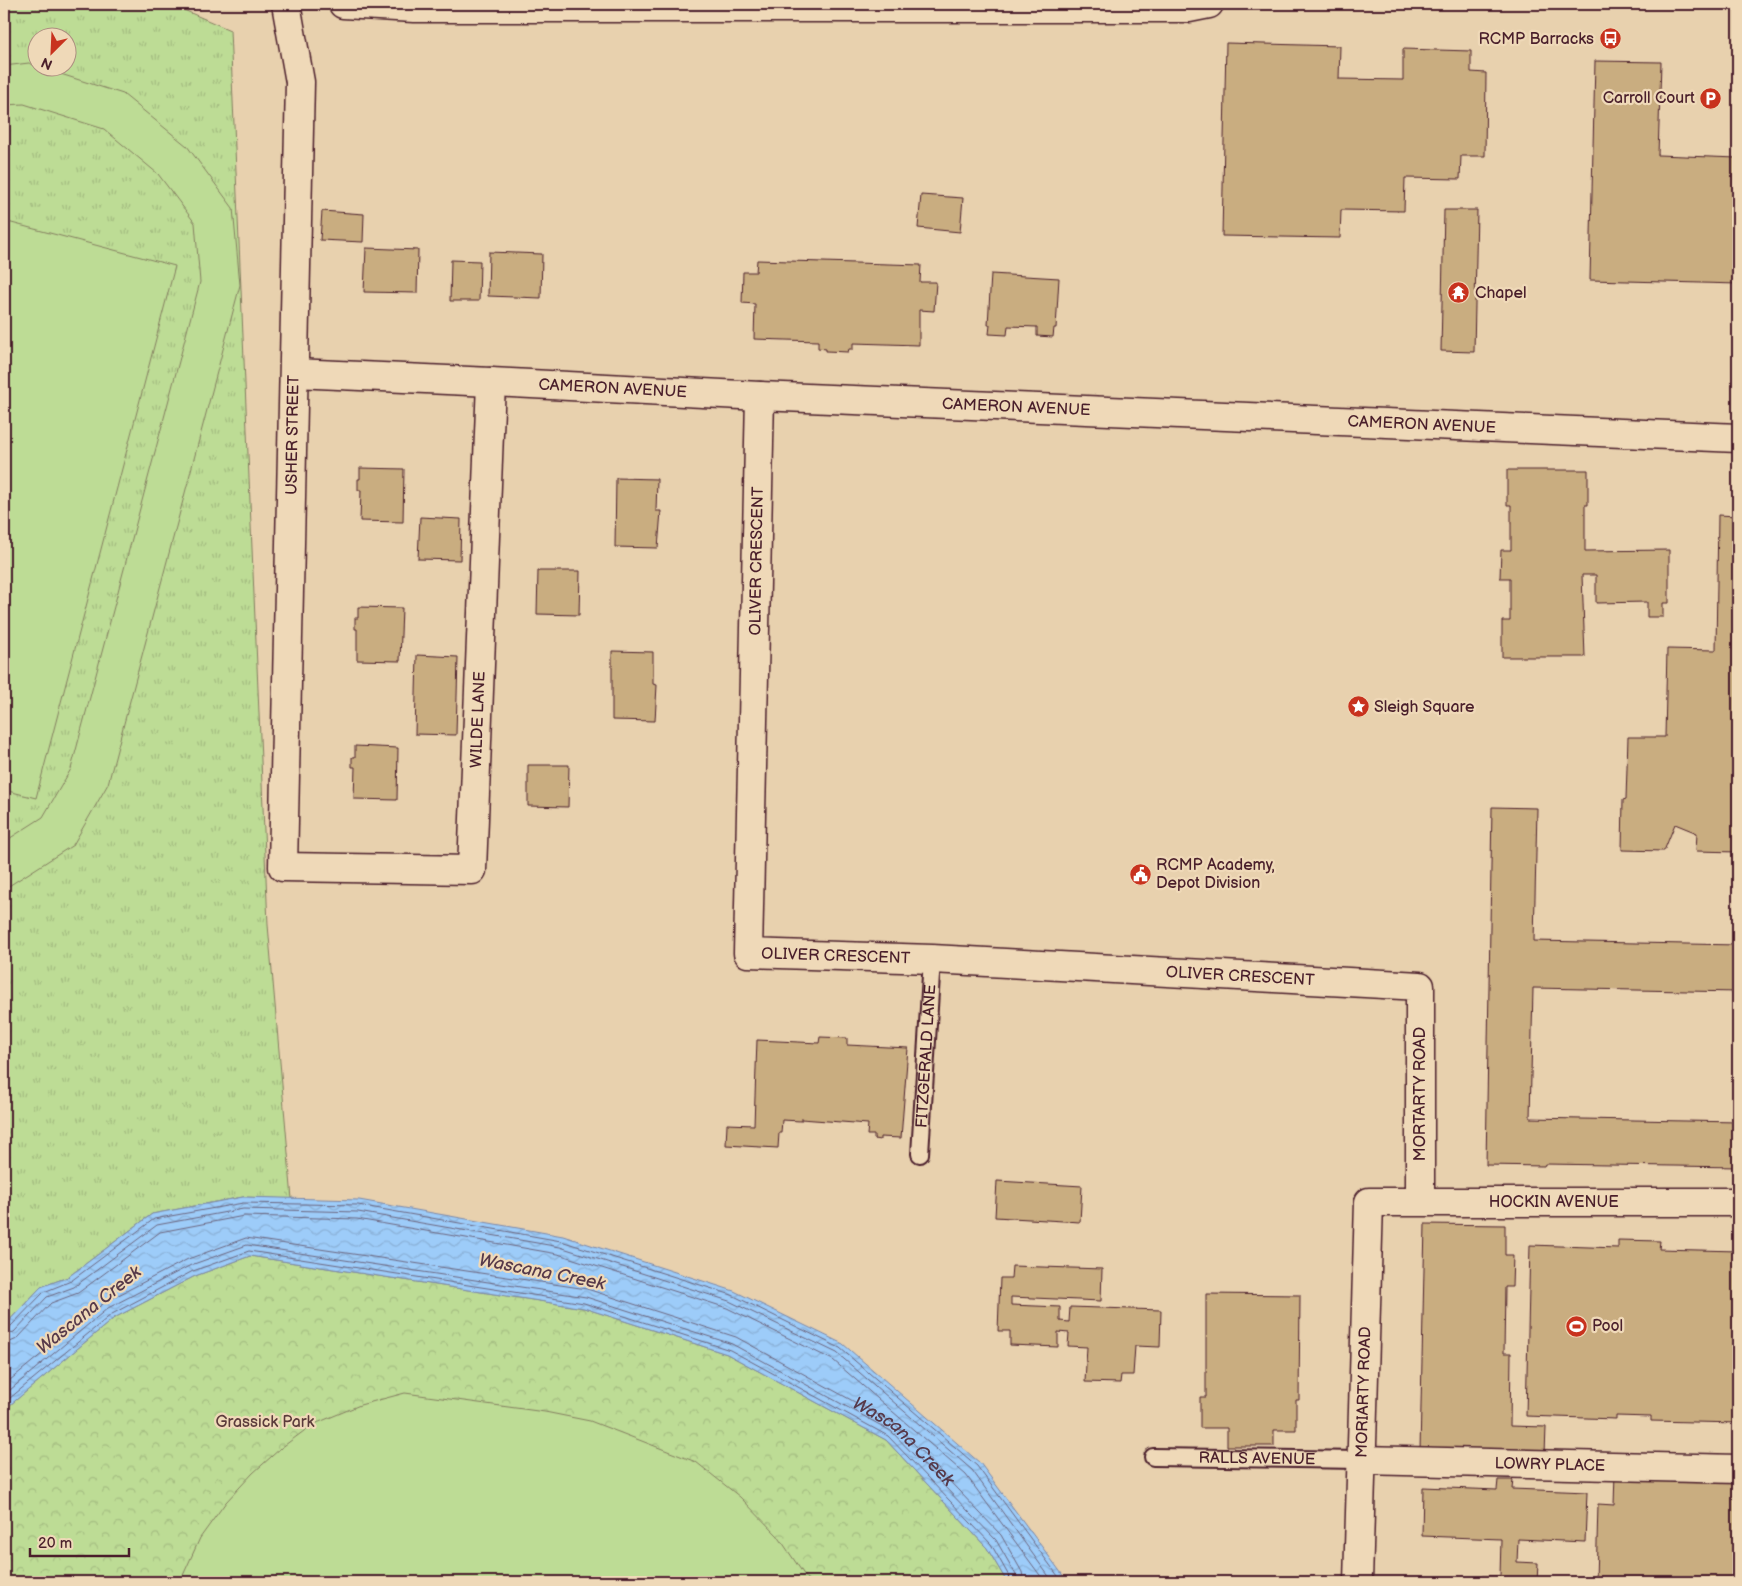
<svg xmlns="http://www.w3.org/2000/svg" width="1742" height="1586" viewBox="0 0 1742 1586" font-family="'Balsamiq Sans',sans-serif">
	<style>
		.grass { fill: url(#grass-tufts); stroke: #847e60; fill-rule: evenodd }
		.park { fill: url(#park-crowns); stroke: #847e60 }
		.pitch { fill: #bddc95; stroke: #847e60 }
		.water { fill: url(#water-waves); stroke: #7c87a7 }
		.lines { fill: none; stroke-linecap: round; stroke-linejoin: round }
		.shore { stroke: #6b647d; stroke-width: 1 }
		.building { fill: #c9ad80; stroke: #4a1f2b }
		.lane-casing { stroke: #4a1f2b; stroke-width: 20 }
		.street-casing { stroke: #4a1f2b; stroke-width: 31 }
		.secondary-casing { stroke: #4a1f2b; stroke-width: 31 }
		.lane { stroke: #efd9b8; stroke-width: 16 }
		.street { stroke: #efd9b8; stroke-width: 28 }
		.secondary { stroke: #efd9b8; stroke-width: 28 }
		.labels { text-anchor: middle; dominant-baseline: central; stroke-width: 4.5; stroke-linejoin: round; paint-order: stroke }
		.poi-label { font-size: 16px; fill: #4a1f2b; stroke: #efd9b8; text-anchor: start }
		.street-label { font-size: 16px; fill: #4a1f2b; stroke: #efd9b8 }
		.park-label { font-size: 16px; fill: #5b3b3b; stroke: #efd9b8 }
		.water-label { font-size: 18px; font-style: italic; fill: #56394a; stroke: #efd9b8 }
	</style>
	<defs>
		<pattern id="grass-tufts" width="24" height="20" patternUnits="userSpaceOnUse" patternTransform="scale(1.25)"><rect width="24" height="20" fill="#bddc95"/><path d="M3 7l-1-3M5 7V3M7 7l1-3M15 17l-1-3M17 17v-4M19 17l1-3" fill="none" stroke="#a4bc81"/></pattern>
		<pattern id="park-crowns" width="20" height="18" patternUnits="userSpaceOnUse" patternTransform="scale(1.25)"><rect width="20" height="18" fill="#bddc95"/><path d="M2 6a3 3 0 1 1 6 0M12 15a3 3 0 1 1 6 0" fill="none" stroke="#a4bc81"/></pattern>
		<pattern id="water-waves" width="16" height="10" patternUnits="userSpaceOnUse" patternTransform="scale(1.25)"><rect width="16" height="10" fill="#9dccf9"/><path d="M0 5q4-4 8 0t8 0" fill="none" stroke="#89afd6"/></pattern>
	</defs>
	<rect width="100%" height="100%" fill="#e8d1ae"/>
	<filter id="ink" filterUnits="userSpaceOnUse"><feTurbulence type="fractalNoise" baseFrequency=".02" numOctaves="2"/><feDisplacementMap in="SourceGraphic" scale="10" xChannelSelector="R" yChannelSelector="G"/><feConvolveMatrix kernelMatrix="1 2 1 2 8 2 1 2 1" color-interpolation-filters="sRGB"/></filter>
	<g filter="url(#ink)">
		<path class="grass" d="M 4,4 L 170,4 L 230,30 L 268,925 L 292,1199 L 243,1197 L 152,1214 L 68,1277 L 41,1287 L 4,1326 ZM 38,38 L 68,38 L 68,68 L 38,68 Z"/>
		<path class="park" d="M 250,1256 L 584,1308 L 727,1354 L 886,1440 L 987,1548 L 1007,1582 L 4,1582 L 4,1410 L 114,1318 L 195,1276 Z"/>
		<g class="pitch">
			<path d="M 29,63 L 37,66 L 38,68 L 42,68 L 123,94 L 187,146 L 233,208 L 240,285 L 108,784 L 73,845 L 4,889 L 4,842 L 43,817 L 71,769 L 200,282 L 195,223 L 158,174 L 104,129 L 24,104 L 4,105 L 4,66 Z"/>
			<path d="M 4,221 L 175,266 L 36,798 L 4,790 Z"/>
			<path d="M 405,1393 L 545,1412 L 590,1421 L 696,1462 L 740,1497 L 778,1536 L 809,1582 L 180,1582 L 200,1538 L 226,1502 L 253,1473 L 281,1448 L 312,1425 L 360,1405 Z"/>
		</g>
		<path class="water" d="M 243,1197 L 359,1200 L 563,1236 L 734,1291 L 843,1344 L 980,1463 L 1062,1574 L 1065,1582 L 1007,1582 L 987,1548 L 886,1440 L 727,1354 L 584,1308 L 250,1256 L 195,1276 L 114,1318 L 4,1410 L 4,1326 L 41,1287 L 68,1277 L 152,1214 Z"/>
		<g class="lines">
			<g class="shore">
				<path d="M 4,1329 L 9,1328 L 44,1292 L 71,1281 L 154,1219 L 243,1203 L 358,1205 L 561,1241 L 732,1295 L 840,1348 L 977,1466 L 1058,1576 L 1060,1582"/>
				<path d="M 4,1335 L 14,1332 L 47,1297 L 74,1287 L 157,1225 L 243,1209 L 358,1212 L 560,1247 L 729,1301 L 837,1353 L 972,1470 L 1053,1582"/>
				<path d="M 4,1343 L 10,1342 L 17,1339 L 51,1303 L 78,1293 L 160,1232 L 244,1216 L 357,1219 L 558,1254 L 727,1308 L 833,1360 L 966,1475 L 1045,1582"/>
				<path id="s1" d="M 4,1385 L 105,1302 L 188,1259 L 246,1238 L 587,1289 L 736,1337 L 895,1424 L 1001,1535 L 1022,1572 L 1024,1582"/>
				<path d="M 4,1395 L 108,1308 L 191,1265 L 247,1245 L 586,1297 L 732,1344 L 891,1431 L 996,1540 L 1016,1575 L 1017,1582"/>
				<path d="M 4,1403 L 112,1314 L 193,1271 L 249,1251 L 584,1303 L 730,1350 L 888,1436 L 991,1544 L 1010,1578 L 1011,1582"/>
			</g>
		</g>
		<g class="building">
			<path d="M 1226,43 L 1340,46 L 1339,79 L 1403,80 L 1403,49 L 1471,51 L 1471,72 L 1486,73 L 1485,156 L 1461,156 L 1460,179 L 1405,178 L 1404,211 L 1341,210 L 1340,238 L 1222,236 Z"/>
			<path d="M 1595,61 L 1661,62 L 1658,155 L 1737,158 L 1738,90 L 1738,284 L 1590,280 Z"/>
			<path d="M 921,195 L 963,198 L 960,232 L 918,228 Z"/>
			<path d="M 1444,210 L 1477,210 L 1474,352 L 1441,351 Z"/>
			<path d="M 322,211 L 364,214 L 363,242 L 320,240 Z"/>
			<path d="M 366,248 L 418,250 L 417,293 L 364,292 Z"/>
			<path d="M 489,252 L 542,254 L 541,298 L 488,296 Z"/>
			<path d="M 451,260 L 480,261 L 479,301 L 450,301 Z"/>
			<path d="M 757,260 L 921,265 L 920,282 L 936,282 L 934,311 L 919,310 L 919,345 L 853,343 L 853,349 L 849,349 L 848,352 L 826,351 L 826,349 L 818,348 L 818,341 L 754,339 L 755,304 L 742,303 L 743,272 L 756,272 Z"/>
			<path d="M 991,274 L 1059,278 L 1056,328 L 1054,328 L 1053,337 L 1037,336 L 1037,327 L 1008,326 L 1007,335 L 989,334 L 990,325 L 988,325 Z"/>
			<path d="M 360,468 L 404,469 L 403,522 L 360,521 L 361,490 L 358,490 L 358,479 L 360,479 Z"/>
			<path d="M 1507,470 L 1588,470 L 1588,505 L 1585,505 L 1585,551 L 1669,550 L 1669,603 L 1663,603 L 1663,617 L 1647,617 L 1647,602 L 1596,603 L 1596,575 L 1582,575 L 1585,657 L 1502,657 L 1502,621 L 1510,621 L 1510,578 L 1500,578 L 1501,550 L 1511,550 L 1511,505 L 1507,505 Z"/>
			<path d="M 616,478 L 657,479 L 656,511 L 661,511 L 658,548 L 615,547 Z"/>
			<path d="M 1718,515 L 1738,516 L 1738,852 L 1696,851 L 1697,833 L 1675,824 L 1664,851 L 1622,850 L 1623,800 L 1626,799 L 1628,737 L 1665,737 L 1667,649 L 1716,650 Z"/>
			<path d="M 420,517 L 461,519 L 460,560 L 418,559 Z"/>
			<path d="M 538,571 L 580,571 L 579,615 L 537,614 Z"/>
			<path d="M 358,607 L 402,608 L 400,661 L 357,660 L 357,629 L 355,629 L 355,618 L 358,618 Z"/>
			<path d="M 612,651 L 653,652 L 653,684 L 657,685 L 655,721 L 612,720 Z"/>
			<path d="M 417,655 L 458,657 L 456,735 L 415,734 Z"/>
			<path d="M 355,746 L 398,748 L 397,800 L 354,799 L 355,767 L 352,767 L 352,757 L 355,757 Z"/>
			<path d="M 528,765 L 569,765 L 568,807 L 528,806 Z"/>
			<path d="M 1492,807 L 1537,808 L 1534,941 L 1738,945 L 1738,992 L 1533,988 L 1530,1118 L 1738,1122 L 1738,1167 L 1545,1164 L 1544,1166 L 1486,1165 Z"/>
			<path d="M 820,1037 L 847,1038 L 847,1045 L 908,1048 L 901,1138 L 880,1137 L 880,1140 L 874,1139 L 874,1135 L 867,1135 L 868,1124 L 801,1119 L 801,1121 L 782,1120 L 781,1133 L 779,1133 L 778,1148 L 726,1145 L 727,1124 L 754,1125 L 757,1040 L 819,1043 Z"/>
			<path d="M 997,1181 L 1082,1186 L 1080,1222 L 995,1217 Z"/>
			<path d="M 1425,1224 L 1505,1225 L 1505,1255 L 1513,1255 L 1512,1287 L 1505,1287 L 1504,1353 L 1511,1353 L 1510,1426 L 1546,1427 L 1545,1454 L 1420,1451 Z"/>
			<path d="M 1618,1240 L 1660,1241 L 1659,1249 L 1738,1251 L 1738,1423 L 1651,1421 L 1651,1417 L 1616,1416 L 1616,1419 L 1526,1416 L 1530,1245 L 1618,1248 Z"/>
			<path d="M 1012,1266 L 1102,1269 L 1101,1301 L 1011,1297 L 1011,1305 L 1060,1307 L 1060,1321 L 1069,1322 L 1070,1307 L 1161,1310 L 1160,1347 L 1135,1346 L 1133,1375 L 1121,1375 L 1120,1383 L 1085,1382 L 1087,1347 L 1068,1346 L 1069,1333 L 1058,1332 L 1058,1347 L 1010,1345 L 1010,1331 L 998,1331 L 1000,1278 L 1011,1278 Z"/>
			<path d="M 1206,1294 L 1300,1295 L 1299,1400 L 1296,1400 L 1296,1430 L 1274,1430 L 1274,1446 L 1227,1446 L 1227,1428 L 1200,1428 L 1200,1397 L 1206,1397 Z"/>
			<path d="M 1615,1473 L 1738,1477 L 1738,1582 L 1596,1582 L 1598,1504 L 1614,1505 Z"/>
			<path d="M 1498,1480 L 1513,1480 L 1512,1489 L 1587,1492 L 1585,1542 L 1518,1539 L 1517,1562 L 1538,1563 L 1537,1582 L 1482,1582 L 1482,1576 L 1500,1576 L 1501,1539 L 1422,1536 L 1423,1487 L 1497,1490 Z"/>
		</g>
		<g class="lines">
			<defs>
				<g id="lane">
					<path id="s2" d="M 920,1154 L 932,959"/>
					<path id="s3" d="M 1153,1457 L 1361,1460"/>
				</g>
				<g id="street">
					<path id="s4" d="M 286,4 L 300,82 L 283,867 L 472,870 L 491,382"/>
					<path id="s5" d="M 295,373 L 491,382 L 760,396 L 1738,438"/>
					<path id="s6" d="M 760,396 L 748,953 L 932,959 L 1420,986 L 1420,1201"/>
					<path id="s7" d="M 1361,1460 L 1738,1469"/>
					<path id="s8" d="M 1358,1582 L 1369,1202 L 1738,1202"/>
				</g>
				<path id="secondary" d="M 343,4 L 414,8 L 1189,8 L 1209,4"/>
			</defs>
			<use href="#lane" class="lane-casing"/>
			<use href="#street" class="street-casing"/>
			<use href="#secondary" class="secondary-casing"/>
			<use href="#lane" class="lane"/>
			<use href="#street" class="street"/>
			<use href="#secondary" class="secondary"/>
		</g>
	</g>
	<defs>
		<symbol id="bus-disc" viewBox="-11 -11 22 22"><circle r="9.5" fill="#c8321e" stroke="#efd9b8"/><path d="M-5-6H5V4H4V6H2V4H-2V6H-4V4H-5ZM-3.5-4V0h7V-4ZM-3.5 1.2v1.5H-2V1.2ZM2 1.2v1.5H3.5V1.2Z" fill="#fff"/></symbol>
		<symbol id="parking-disc" viewBox="-11 -11 22 22"><circle r="9.5" fill="#c8321e" stroke="#efd9b8"/><path d="M-3.5-5.5H1a3.5 3.5 0 0 1 0 7H-1V5.5H-3.5ZM-1-3.4V-.6H.8a1.4 1.4 0 0 0 0-2.8Z" fill="#fff"/></symbol>
		<symbol id="temple-disc" viewBox="-11 -11 22 22"><circle r="9.5" fill="#c8321e" stroke="#efd9b8"/><path d="M0-6L5-2H3V0L6.5 2.5H4V6H1.5V3h-3V6H-4V2.5H-6.5L-3 0V-2H-5Z" fill="#fff"/></symbol>
		<symbol id="sight-disc" viewBox="-11 -11 22 22"><circle r="9.5" fill="#c8321e" stroke="#efd9b8"/><path d="M0-6L1.8-2.2L6-1.7L2.9 1.2L3.7 5.4L0 3.3L-3.7 5.4L-2.9 1.2L-6-1.7L-1.8-2.2Z" fill="#fff"/></symbol>
		<symbol id="civic-disc" viewBox="-11 -11 22 22"><circle r="9.5" fill="#c8321e" stroke="#efd9b8"/><path d="M-.6-6.5H3V-4.5H.6V-3L4-1V1h2V6H-6V1h2V-1L-.6-3ZM-1.2 2.5V6h2.4V2.5Z" fill="#fff"/></symbol>
		<symbol id="stadium-disc" viewBox="-11 -11 22 22"><circle r="9.5" fill="#c8321e" stroke="#efd9b8"/><path d="M0-5a6.5 5 0 1 0 0 10a6.5 5 0 1 0 0-10ZM-3.5-1.8h7v3.6h-7Z" fill="#fff"/></symbol>
	</defs>
	<g fill-rule="evenodd">
		<use href="#bus-disc" x="1598" y="26" width="25" height="25"/>
		<use href="#parking-disc" x="1698" y="86" width="25" height="25"/>
		<use href="#temple-disc" x="1446" y="280" width="25" height="25"/>
		<use href="#sight-disc" x="1346" y="694" width="25" height="25"/>
		<use href="#civic-disc" x="1128" y="862" width="25" height="25"/>
		<use href="#stadium-disc" x="1564" y="1314" width="25" height="25"/>
	</g>
	<g class="labels">
		<g class="poi-label">
			<text x="1594" y="39" text-anchor="end">RCMP Barracks</text>
			<text x="1695" y="98" text-anchor="end">Carroll Court</text>
			<text x="1475" y="293">Chapel</text>
			<text x="1374" y="707">Sleigh Square</text>
			<text x="1156" y="865">RCMP Academy,<tspan x="1156" dy="18">Depot Division</tspan></text>
			<text x="1592" y="1326">Pool</text>
		</g>
		<g class="street-label">
			<text stroke="none"><textPath href="#s5" startOffset="318">CAMERON AVENUE</textPath></text>
			<text stroke="none"><textPath href="#s5" startOffset="722">CAMERON AVENUE</textPath></text>
			<text stroke="none"><textPath href="#s5" startOffset="1128">CAMERON AVENUE</textPath></text>
			<text transform="translate(293 435) rotate(-89)">USHER STREET</text>
			<text transform="translate(757 561) rotate(-89)">OLIVER CRESCENT</text>
			<text stroke="none"><textPath href="#s4" startOffset="1204">WILDE LANE</textPath></text>
			<text stroke="none"><textPath href="#s6" startOffset="645">OLIVER CRESCENT</textPath></text>
			<text stroke="none"><textPath href="#s6" startOffset="1050">OLIVER CRESCENT</textPath></text>
			<text stroke="none"><textPath href="#s2" startOffset="98">FITZGERALD LANE</textPath></text>
			<text transform="translate(1420 1094) rotate(-90)">MORTARTY ROAD</text>
			<text stroke="none"><textPath href="#s8" startOffset="565">HOCKIN AVENUE</textPath></text>
			<text stroke="none"><textPath href="#s8" startOffset="190">MORIARTY ROAD</textPath></text>
			<text stroke="none"><textPath href="#s3" startOffset="104">RALLS AVENUE</textPath></text>
			<text stroke="none"><textPath href="#s7" startOffset="189">LOWRY PLACE</textPath></text>
		</g>
		<g class="park-label">
			<text x="265" y="1422">Grassick Park</text>
		</g>
		<g class="water-label">
			<text transform="translate(542 1272) rotate(11)">Wascana Creek</text>
			<text transform="translate(89 1310) rotate(-39)">Wascana Creek</text>
			<text stroke="none"><textPath href="#s1" startOffset="986">Wascana Creek</textPath></text>
		</g>
	</g>
	<rect width="1742" height="1586" fill="none" stroke="#efd9b8" stroke-width="20"/>
	<rect x="10" y="10" width="1722" height="1566" fill="none" stroke="#4a1f2b" stroke-width="2" filter="url(#ink)"/>
	<g transform="translate(52 52) rotate(204)"><circle r="24" fill="#efd9b8" stroke="#ad8f80"/>
	<path d="M0-4L9 19L0 12L-9 19Z" fill="#c8321e"/>
	<text y="-8" font-size="14" font-weight="bold" text-anchor="middle" fill="#4a1f2b">N</text>
	</g>
	<path d="M30 1548v8h99v-8" fill="none" stroke="#4a1f2b" stroke-width="2.5"/>
	<text x="38" y="1548" font-size="15" fill="#4a1f2b" stroke="#efd9b8" stroke-width="4" paint-order="stroke">20 m</text>
</svg>
